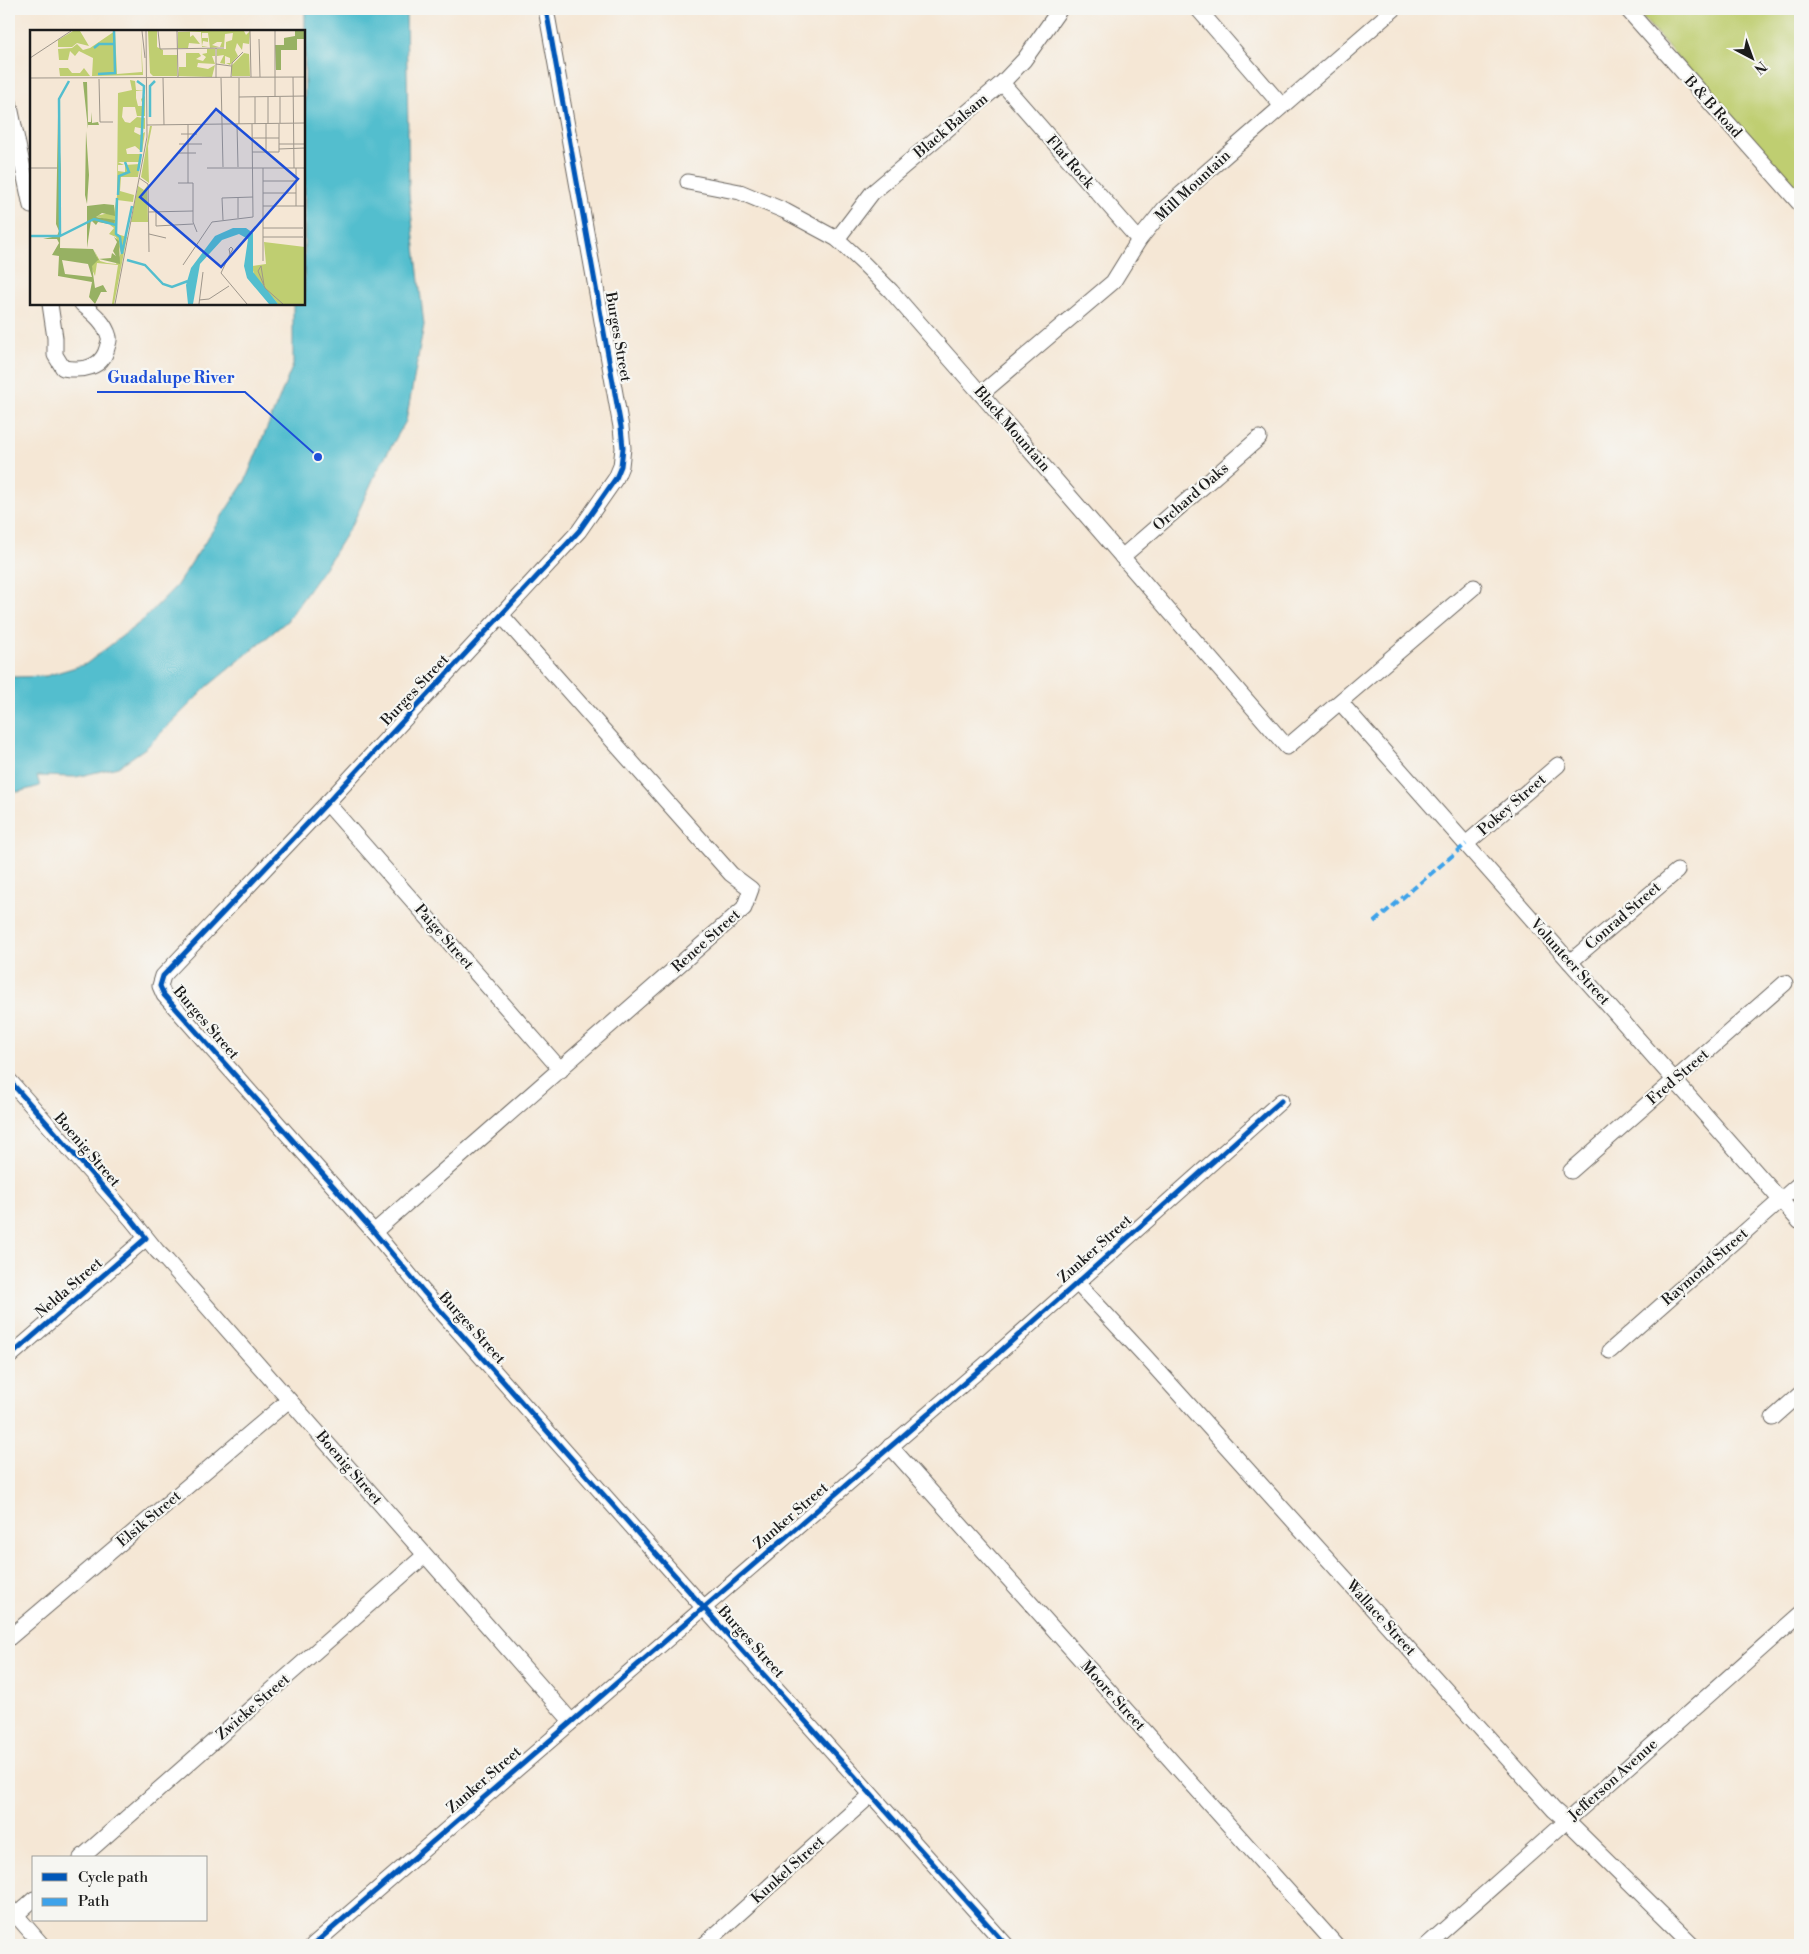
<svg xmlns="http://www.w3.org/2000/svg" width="1809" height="1954" viewBox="0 0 1809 1954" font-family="'Libre Bodoni',serif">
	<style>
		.green { fill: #bfce71; stroke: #6e7546 }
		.water { fill: #53bece; stroke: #386d75 }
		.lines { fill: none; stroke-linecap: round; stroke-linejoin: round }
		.street-casing { stroke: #68635d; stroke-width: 17 }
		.street { stroke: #fff; stroke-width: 15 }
		.quiet { stroke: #3da2ea; stroke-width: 4; stroke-dasharray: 8 4; stroke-linecap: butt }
		.cycleway-casing { stroke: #f6f6f2; stroke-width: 8 }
		.cycleway { stroke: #0057b8; stroke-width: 5 }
		.labels { text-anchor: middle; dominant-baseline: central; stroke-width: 4.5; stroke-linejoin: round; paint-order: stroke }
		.street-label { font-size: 15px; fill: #1c1c1c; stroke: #f6f6f2 }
		.inset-river { fill: none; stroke: #53bece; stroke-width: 2.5 }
		.inset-road { fill: none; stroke: #9e968b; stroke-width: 1 }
		.view { fill: #1d4ed8; fill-opacity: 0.15; stroke: #1d4ed8; stroke-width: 2.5 }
		.inset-edge { fill: none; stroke: #1c1c1c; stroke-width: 2.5 }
		.leader { fill: none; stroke: #1d4ed8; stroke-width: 2 }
		.callout-dot { fill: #1d4ed8; stroke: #f6f6f2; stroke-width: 2 }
		.callout-label { font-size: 16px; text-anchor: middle; font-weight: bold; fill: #1d4ed8; stroke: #f6f6f2; stroke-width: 4.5; stroke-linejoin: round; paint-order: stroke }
	</style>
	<rect width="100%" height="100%" fill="#f6f6f2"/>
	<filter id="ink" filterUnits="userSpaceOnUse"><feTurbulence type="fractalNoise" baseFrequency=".02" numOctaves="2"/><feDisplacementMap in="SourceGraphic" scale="10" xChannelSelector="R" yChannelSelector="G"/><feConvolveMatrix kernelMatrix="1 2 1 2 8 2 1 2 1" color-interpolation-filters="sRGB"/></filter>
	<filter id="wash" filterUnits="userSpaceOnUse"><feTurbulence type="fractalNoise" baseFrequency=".0096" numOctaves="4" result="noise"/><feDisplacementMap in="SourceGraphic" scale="20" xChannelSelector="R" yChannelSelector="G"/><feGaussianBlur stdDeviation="1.12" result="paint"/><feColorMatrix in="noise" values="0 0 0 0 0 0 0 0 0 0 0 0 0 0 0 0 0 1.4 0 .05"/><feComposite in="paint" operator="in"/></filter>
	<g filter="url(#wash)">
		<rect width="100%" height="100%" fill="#f5e7d5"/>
		<path class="green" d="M 1635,9 L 1800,9 L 1800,196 Z"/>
		<path class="water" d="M 305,9 L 406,9 L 409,194 L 424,325 L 406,421 L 377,471 L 354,521 L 328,563 L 287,621 L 208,686 L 147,747 L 118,767 L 76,777 L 37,776 L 40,786 L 18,792 L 9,790 L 9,675 L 14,677 L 46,676 L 86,664 L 143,620 L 177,585 L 245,481 L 293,365 L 293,304 L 304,304 Z"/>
	</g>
	<g filter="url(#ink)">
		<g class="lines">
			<defs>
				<g id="street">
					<path d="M 546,9 L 621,427 L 623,448 L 621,466 L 616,478 L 579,531 L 327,803 L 163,976 L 160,986 L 164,995 L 374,1232 L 423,1291 L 704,1608 L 1006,1945"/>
					<path d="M 1198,9 L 1282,106"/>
					<path d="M 1627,9 L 1800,204"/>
					<path d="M 1002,83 L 1139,240"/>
					<path d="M 9,102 L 31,206"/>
					<path d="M 688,182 L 740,192 L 785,211 L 837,239 L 864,264 L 891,291 L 981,394 L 1287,747 L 1474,587"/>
					<path d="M 837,239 L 872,193 L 1002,83 L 1024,60 L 1060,9"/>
					<path d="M 50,304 L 55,338 L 55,355 L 63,368 C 82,371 102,369 107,348 C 108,344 110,340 109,337 C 105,322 93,313 82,304"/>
					<path d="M 981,394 L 1113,282 L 1139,240 L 1164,209 L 1394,9"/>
					<path d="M 1122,557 L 1259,438"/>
					<path d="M 1340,702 L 1800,1222"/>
					<path d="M 327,803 L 561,1070"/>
					<path d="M 1466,844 L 1558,765"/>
					<path d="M 1570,962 L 1677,871"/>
					<path d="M 9,1080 L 132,1220 L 157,1251 L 167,1261 L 571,1721"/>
					<path d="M 1571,1171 L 1785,983"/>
					<path d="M 374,1232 L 744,908 L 751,889 L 731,874 L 502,616"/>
					<path d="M 1077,1283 L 1144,1355 L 1554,1810 L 1567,1821 L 1693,1945"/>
					<path d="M 1610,1351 L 1800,1183"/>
					<path d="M 9,1357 L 146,1238"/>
					<path d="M 1773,1418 L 1800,1394"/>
					<path d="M 890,1446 L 1336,1945"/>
					<path d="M 9,1638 L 289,1400"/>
					<path d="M 81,1858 L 424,1556"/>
					<path d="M 9,1907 L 42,1945"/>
					<path d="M 16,1915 L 34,1899"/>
					<path d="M 313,1945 L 985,1365 L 1281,1101"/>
					<path d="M 704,1945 L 871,1795"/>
					<path d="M 1427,1945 L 1800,1614"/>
				</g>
			</defs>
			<use href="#street" class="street-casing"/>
			<use href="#street" class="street"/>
			<path class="quiet" d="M 1374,922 L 1466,844"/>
			<defs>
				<g id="cycleway">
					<path d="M 546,9 L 621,427 L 623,448 L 621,466 L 616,478 L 579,531 L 327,803 L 163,976 L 160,986 L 164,995 L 374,1232 L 423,1291 L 704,1608 L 1006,1945"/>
					<path d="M 9,1080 L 132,1220 L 146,1238 L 9,1357"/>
					<path d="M 313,1945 L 985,1365 L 1281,1101"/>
				</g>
			</defs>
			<use href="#cycleway" class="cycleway-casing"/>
			<use href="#cycleway" class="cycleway"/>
		</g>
	</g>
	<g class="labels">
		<g class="street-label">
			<text transform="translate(1713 107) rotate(48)">B &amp; B Road</text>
			<text transform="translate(951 126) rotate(-40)">Black Balsam</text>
			<text transform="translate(1070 162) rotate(49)">Flat Rock</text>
			<text transform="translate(1193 186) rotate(-43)">Mill Mountain</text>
			<text transform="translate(618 337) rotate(80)">Burges Street</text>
			<text transform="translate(1012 429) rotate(49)">Black Mountain</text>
			<text transform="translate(1191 497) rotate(-41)">Orchard Oaks</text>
			<text transform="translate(415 690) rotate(-47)">Burges Street</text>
			<text transform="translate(1512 805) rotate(-41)">Pokey Street</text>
			<text transform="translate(1623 916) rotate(-41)">Conrad Street</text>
			<text transform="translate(444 937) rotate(49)">Paige Street</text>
			<text transform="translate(706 941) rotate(-42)">Renee Street</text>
			<text transform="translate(1570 962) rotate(48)">Volunteer Street</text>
			<text transform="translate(206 1023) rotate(49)">Burges Street</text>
			<text transform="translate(1678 1077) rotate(-41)">Fred Street</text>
			<text transform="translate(87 1150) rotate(49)">Boenig Street</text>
			<text transform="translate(1095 1249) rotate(-42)">Zunker Street</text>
			<text transform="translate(1705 1267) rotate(-41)">Raymond Street</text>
			<text transform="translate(69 1288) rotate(-41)">Nelda Street</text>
			<text transform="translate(472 1328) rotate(48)">Burges Street</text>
			<text transform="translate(349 1468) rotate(49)">Boenig Street</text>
			<text transform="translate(791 1516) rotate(-41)">Zunker Street</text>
			<text transform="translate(149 1519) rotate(-40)">Elsik Street</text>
			<text transform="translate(1381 1618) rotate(48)">Wallace Street</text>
			<text transform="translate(751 1642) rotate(48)">Burges Street</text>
			<text transform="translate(1113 1696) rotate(48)">Moore Street</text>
			<text transform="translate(253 1707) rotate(-41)">Zwicke Street</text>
			<text transform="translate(484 1780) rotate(-41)">Zunker Street</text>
			<text transform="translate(1613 1780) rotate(-42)">Jefferson Avenue</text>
			<text transform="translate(788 1870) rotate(-42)">Kunkel Street</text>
		</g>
	</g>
	<g transform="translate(30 30)">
		<rect width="275" height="275" fill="#f5e7d5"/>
		<path d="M 43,1 L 50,1 L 59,16 L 47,13 L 42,17 L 28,17 L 28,10 ZM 85,1 L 87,44 L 112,42 L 111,9 L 113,45 L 62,46 L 63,28 L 49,21 L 45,26 L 40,21 L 38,30 L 29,30 L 28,19 L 42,18 L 47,14 L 53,20 L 60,18 ZM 118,1 L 127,1 L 127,17 L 133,20 L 133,25 L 147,25 L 147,46 L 123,46 L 120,43 ZM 148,1 L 214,1 L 216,5 L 220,1 L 219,14 L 213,13 L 212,20 L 207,13 L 205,20 L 208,26 L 200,35 L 196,33 L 200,33 L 200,28 L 195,26 L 195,34 L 190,33 L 194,25 L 187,26 L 187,19 L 196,19 L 196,12 L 202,10 L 203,3 L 195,4 L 194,17 L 190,17 L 192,12 L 187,12 L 182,15 L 189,17 L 180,18 L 178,3 L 172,3 L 172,8 L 178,8 L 178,12 L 173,11 L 172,16 L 178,17 L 172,17 L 171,2 ZM 148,2 L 160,2 L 160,7 L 163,5 L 170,14 L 159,13 L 158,18 L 148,18 ZM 177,19 L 185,19 L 185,26 L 182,26 L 185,34 L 168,33 L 167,37 L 178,39 L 185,35 L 182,47 L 148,46 L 149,37 L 156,37 L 156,23 L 169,23 L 171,26 L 166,29 L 173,31 L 176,27 L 172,24 L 177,23 ZM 214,23 L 219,24 L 220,46 L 202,46 L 201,36 ZM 29,38 L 38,38 L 42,43 L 50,43 L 54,38 L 60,46 L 30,46 ZM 100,50 L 105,51 L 106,60 L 115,60 L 106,61 L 106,68 L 108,76 L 113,76 L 111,69 L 115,66 L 115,86 L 107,86 L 105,77 L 93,77 L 92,87 L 95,92 L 100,93 L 107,87 L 115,88 L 115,99 L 105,97 L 104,102 L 110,105 L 115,102 L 112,122 L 105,116 L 96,119 L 97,124 L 111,124 L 111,132 L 88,132 L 94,135 L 88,135 L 88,141 L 95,142 L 95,135 L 110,134 L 108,147 L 91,147 L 90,161 L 104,165 L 103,172 L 87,170 L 87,204 L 97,207 L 84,274 L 82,274 L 88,235 L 67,233 L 65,246 L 61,237 L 67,227 L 64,220 L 70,231 L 77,233 L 86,234 L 91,223 L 86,207 L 79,204 L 84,198 L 80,195 L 83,195 L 82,191 L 65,186 L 84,182 L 87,166 L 88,63 L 102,60 ZM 120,96 L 122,96 L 118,116 L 119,153 L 111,147 ZM 108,156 L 114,160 L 117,156 L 118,192 L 101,192 ZM 234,212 L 275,217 L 275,274 L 248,274 L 224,245 L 222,236 L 236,234 Z" fill="#bfce71"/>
		<path d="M 265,1 L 275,1 L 275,9 L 267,9 L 267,20 L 251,20 L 251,40 L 246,40 L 245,15 L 254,15 L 254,8 L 265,6 ZM 53,52 L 57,52 L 58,92 L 61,92 L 62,82 L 62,93 L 68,92 L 69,95 L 58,95 L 58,99 ZM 28,86 L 31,140 L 30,218 L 63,219 L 68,229 L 81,228 L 82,223 L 86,226 L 83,221 L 87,212 L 84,207 L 89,211 L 90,234 L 69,229 L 62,236 L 65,258 L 73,255 L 77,262 L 71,262 L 65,274 L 59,267 L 62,252 L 28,246 L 29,226 L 22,225 L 29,213 L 27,209 L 13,209 L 27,206 L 29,201 L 26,194 ZM 32,230 L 58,234 L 62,247 L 35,244 ZM 56,101 L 59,145 L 57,174 L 55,165 ZM 74,174 L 84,175 L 85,186 L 72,183 L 66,187 L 85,190 L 84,195 L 68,192 L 66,195 L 61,190 L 57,218 L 57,176 Z" fill="#97b163" fill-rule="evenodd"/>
		<path d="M 203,198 L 216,198 L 223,203 L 223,242 L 248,274 L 239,274 L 217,248 L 214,236 L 218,209 L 209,204 L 192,210 L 170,234 L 163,274 L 158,274 L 156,255 L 161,238 L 185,206 Z" fill="#53bece"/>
		<path class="inset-river" d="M 64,18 L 69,14 L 84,14M 68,44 L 85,43 L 84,1M 107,51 L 114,56 L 111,122M 120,87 L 120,56 L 125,51M 108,141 L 111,124M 88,165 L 89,146 L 99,142 L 95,132M 87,168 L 86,204 L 90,207 L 92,224M 0,206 L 30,206 L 64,189 L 86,195M 30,206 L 29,69 L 39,51M 92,223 L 102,176M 97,230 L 115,235 L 133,254 L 142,257 L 158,251"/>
		<path class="inset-road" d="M 112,1 L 115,28M 128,1 L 130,19 L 194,18M 147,1 L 148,47M 220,1 L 221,47M 245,1 L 245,67M 229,9 L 230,47M 186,18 L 186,48M 0,28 L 41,1M 186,34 L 201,36M 201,47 L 202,33 L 213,22M 263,47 L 264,138M 0,48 L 275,47M 133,48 L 134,95M 191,48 L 193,137M 209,48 L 209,94M 69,49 L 70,92 L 83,92M 209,67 L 275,66M 225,67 L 225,94M 238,67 L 238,93M 250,67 L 250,93M 158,94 L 158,153M 207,94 L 208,137M 236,94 L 236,122M 117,95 L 275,93M 151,104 L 167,104M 222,108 L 249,108M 149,114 L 172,114M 249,114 L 275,114M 249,119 L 275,118M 222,122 L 249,122 L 249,94M 149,123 L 166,123M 0,138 L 27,138M 177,138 L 275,138M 233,138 L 233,231M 266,138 L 266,176M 109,148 L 118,154 L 119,222M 233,151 L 266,151M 148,153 L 163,153 L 163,192 L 167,202M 233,163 L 266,163M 208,167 L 208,188M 233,176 L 275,176M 118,182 L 163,181M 126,182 L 126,196 L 163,194M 193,190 L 192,168 L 223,167M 233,198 L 273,198M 119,204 L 136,208M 233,207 L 273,207M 201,217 L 203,219 L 200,224 L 199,219 ZM 200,224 L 191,243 L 217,274M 153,235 L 182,192 L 223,187 L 222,94M 234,255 L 231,236 L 228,241 L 235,258 L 253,274M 169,270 L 179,269 L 199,256M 85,274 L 117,107 L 116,1M 169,274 L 173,242"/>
		<path class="view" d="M 186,79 L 268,149 L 191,237 L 110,167 Z"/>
		<rect width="275" height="275" class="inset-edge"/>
	</g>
	<path class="leader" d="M318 457L245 392H97"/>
	<circle class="callout-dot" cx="318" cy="457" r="5"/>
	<g class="callout-label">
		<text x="171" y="383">Guadalupe River</text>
	</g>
	<rect width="1809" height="1954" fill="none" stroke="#f6f6f2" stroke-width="30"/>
	<rect x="32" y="1856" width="175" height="65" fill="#f6f6f2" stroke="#9f9f9c"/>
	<rect x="42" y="1873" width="25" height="8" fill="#0057b8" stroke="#9f9f9c"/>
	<text x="78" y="1882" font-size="15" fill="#1c1c1c">Cycle path</text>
	<rect x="42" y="1898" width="25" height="8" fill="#3da2ea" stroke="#9f9f9c"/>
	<text x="78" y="1906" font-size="15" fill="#1c1c1c">Path</text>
	<g transform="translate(1752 58) rotate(139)" stroke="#f6f6f2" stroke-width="4" paint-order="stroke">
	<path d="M0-4L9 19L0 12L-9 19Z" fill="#1c1c1c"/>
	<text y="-8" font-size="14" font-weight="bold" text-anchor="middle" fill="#1c1c1c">N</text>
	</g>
</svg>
